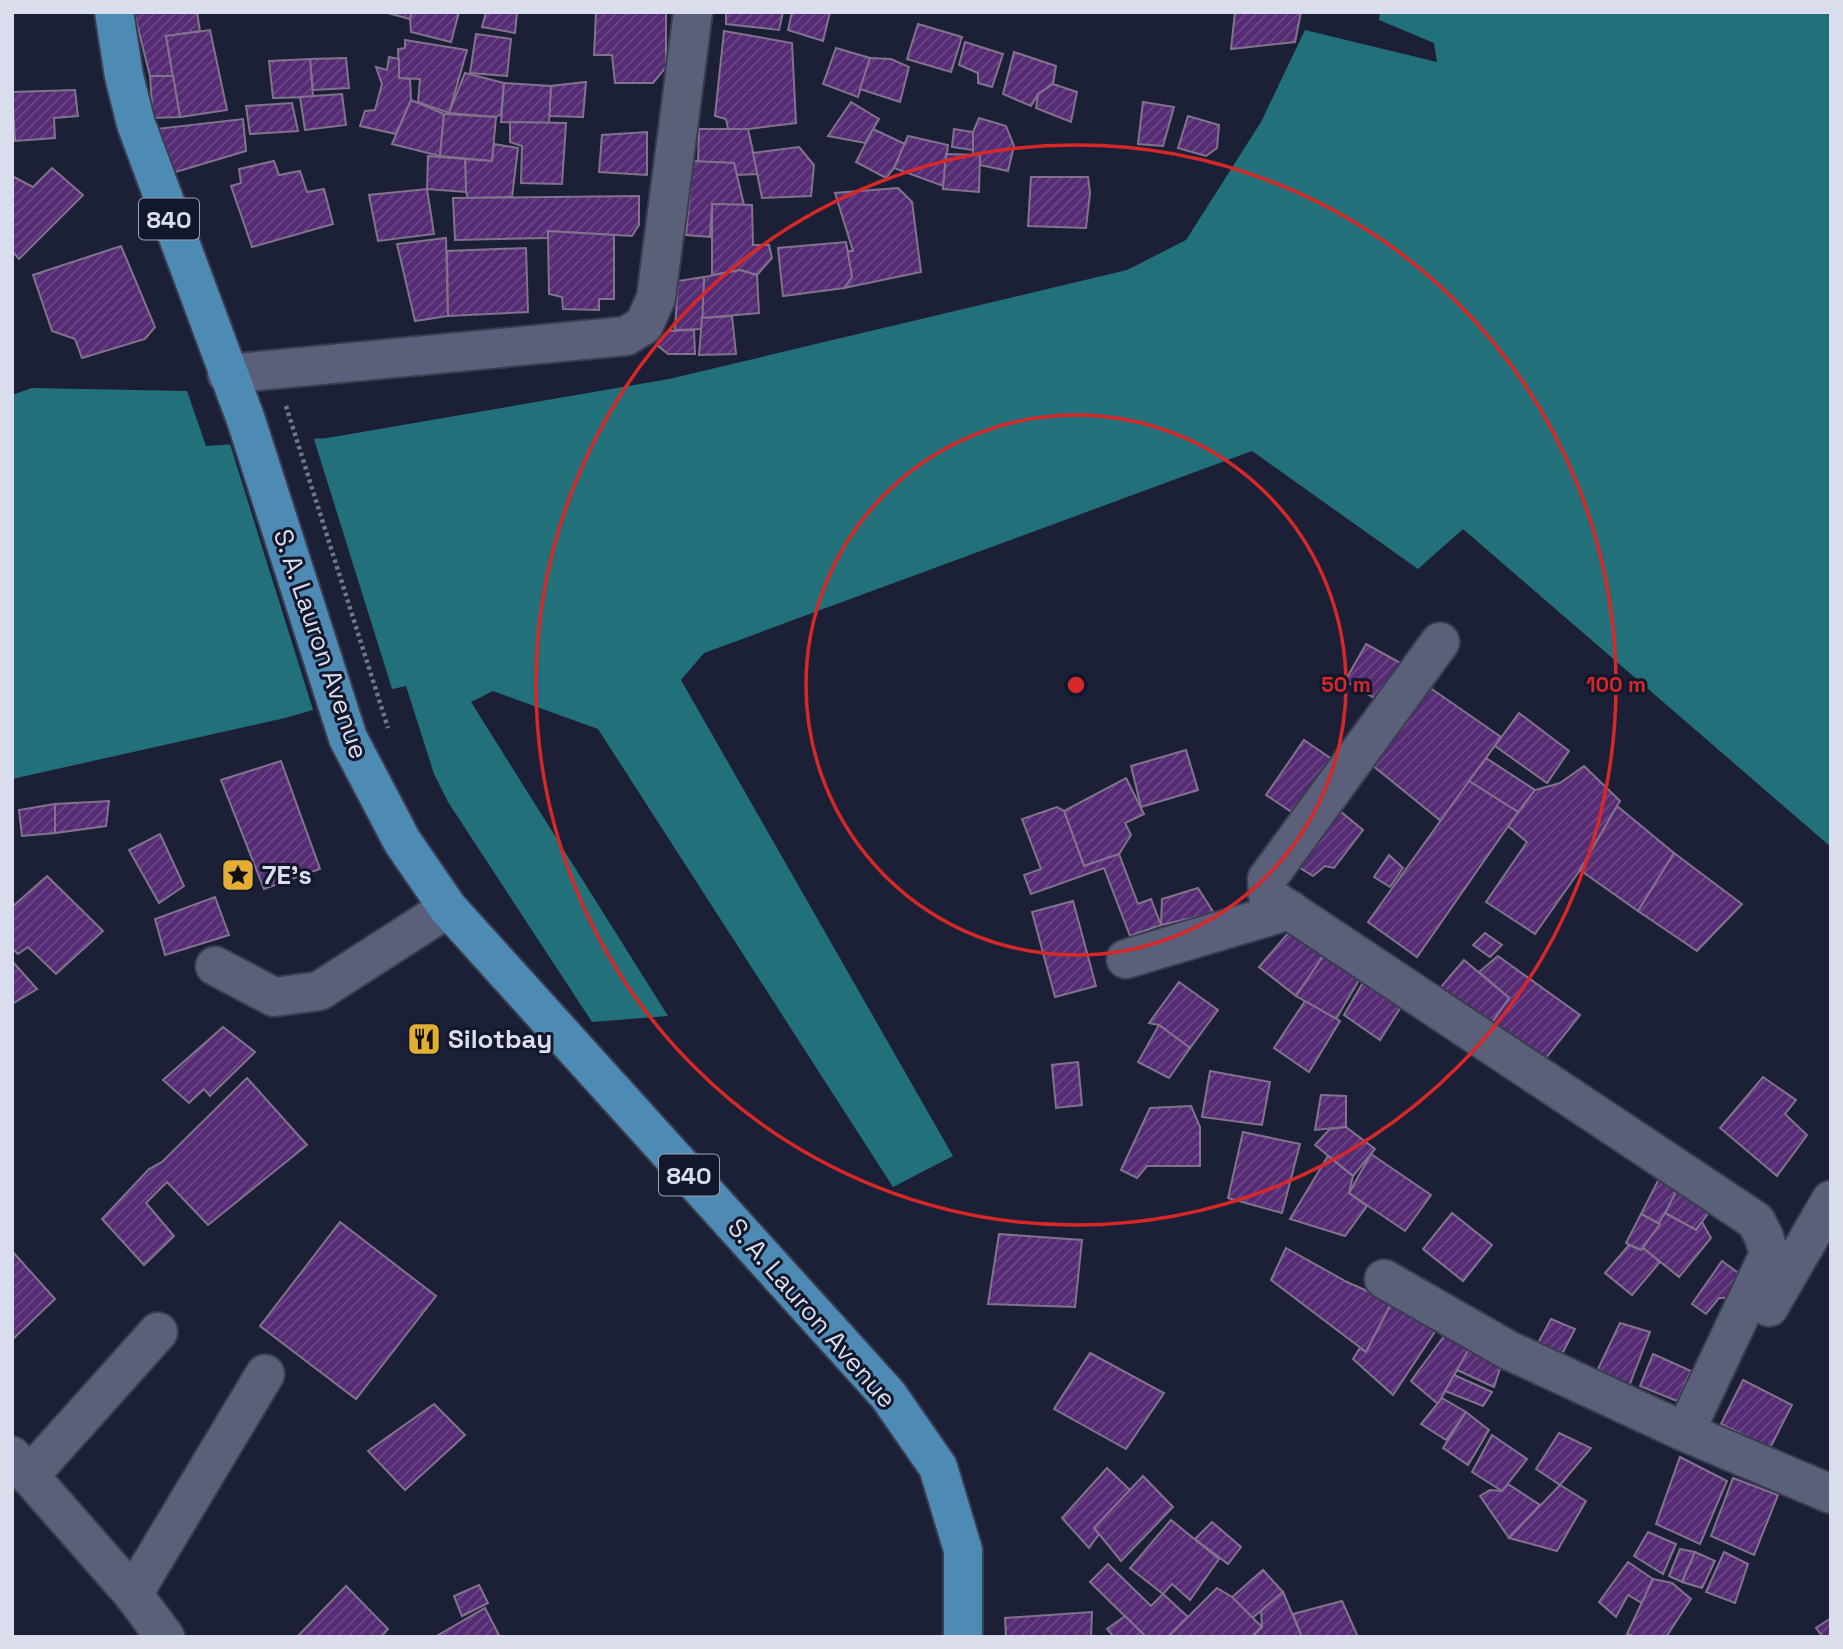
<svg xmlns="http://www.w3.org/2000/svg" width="1843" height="1649" viewBox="0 0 1843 1649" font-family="'Space Grotesk',sans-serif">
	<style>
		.water { fill: #227079 }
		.pier { fill: #1c2036 }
		.building { fill: url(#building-hatch); stroke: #81738d; stroke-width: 2 }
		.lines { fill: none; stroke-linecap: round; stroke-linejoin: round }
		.minor-casing { stroke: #3a3c4f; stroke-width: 42 }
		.highway-casing { stroke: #3a3c4f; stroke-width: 42 }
		.path { stroke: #737789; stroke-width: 4.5; stroke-dasharray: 3.5 3.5; stroke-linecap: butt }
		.minor { stroke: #5a607a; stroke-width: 38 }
		.highway { stroke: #4d8bb5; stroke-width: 38 }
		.ring { fill: none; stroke: #d62828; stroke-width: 3.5 }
		.labels { text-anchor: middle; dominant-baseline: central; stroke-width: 6; stroke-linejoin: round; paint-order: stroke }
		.shield { fill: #13172c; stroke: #9ea2b2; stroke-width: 2 }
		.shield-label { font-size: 24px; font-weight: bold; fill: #dadeec }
		.street-label { font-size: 26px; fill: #dadeec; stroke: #13172c }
		.poi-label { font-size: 26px; font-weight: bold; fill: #dadeec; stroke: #13172c; text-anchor: start }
		.centre { fill: #d62828; stroke: #13172c; stroke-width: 3.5 }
		.ring-label { font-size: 21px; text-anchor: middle; font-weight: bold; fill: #d62828; stroke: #13172c; stroke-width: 6; stroke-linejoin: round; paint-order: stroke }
	</style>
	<defs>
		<pattern id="building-hatch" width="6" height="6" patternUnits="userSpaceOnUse" patternTransform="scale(1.75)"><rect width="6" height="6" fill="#552b73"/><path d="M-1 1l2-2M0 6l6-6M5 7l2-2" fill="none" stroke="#6d4987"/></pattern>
	</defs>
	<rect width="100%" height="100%" fill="#1c2036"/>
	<path class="water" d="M 1380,12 L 1831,12 L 1831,847 L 1463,529 L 1418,569 L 1252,451 L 704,653 L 681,680 L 953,1156 L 893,1187 L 598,729 L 493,691 L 471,702 L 668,1016 L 592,1022 L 448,802 L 434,774 L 406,686 L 365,695 L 285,718 L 12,779 L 12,395 L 32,388 L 187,391 L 206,446 L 327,438 L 669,379 L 1127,270 L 1186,240 L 1261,122 L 1305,30 L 1437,62 L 1434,43 L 1379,20 Z"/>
	<path class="pier" d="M 313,436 L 393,692 L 314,713 L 229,441 Z"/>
	<g class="building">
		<path d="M 134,12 L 197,12 L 200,31 L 166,36 L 173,76 L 150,76 Z"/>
		<path d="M 384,12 L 412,12 L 410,19 Z"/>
		<path d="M 412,12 L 459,12 L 451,42 L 411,32 L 410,19 Z"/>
		<path d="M 486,12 L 517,12 L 515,33 L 482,27 Z"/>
		<path d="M 596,12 L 666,12 L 666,67 L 653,83 L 615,83 L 612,55 L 594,55 Z"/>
		<path d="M 726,12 L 783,12 L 779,30 L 726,24 Z"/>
		<path d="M 792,12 L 830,12 L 823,41 L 788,30 Z"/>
		<path d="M 1235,12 L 1301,12 L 1295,42 L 1231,49 Z"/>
		<path d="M 918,24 L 962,37 L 951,72 L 907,59 Z"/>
		<path d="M 210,30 L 227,110 L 180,117 L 166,36 Z"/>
		<path d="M 724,31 L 792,43 L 796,123 L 748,129 L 728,129 L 726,119 L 715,116 Z"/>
		<path d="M 476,34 L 511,39 L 507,76 L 470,73 Z"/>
		<path d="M 405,40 L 467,50 L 449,113 L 418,102 L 420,79 L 399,78 L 398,49 L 405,48 Z"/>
		<path d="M 965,42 L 1003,54 L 992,87 L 978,83 L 978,73 L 959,65 Z"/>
		<path d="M 836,48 L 870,58 L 858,97 L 823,84 Z"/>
		<path d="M 1014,52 L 1056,66 L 1053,84 L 1038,94 L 1031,106 L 1003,94 Z"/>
		<path d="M 389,57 L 399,59 L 399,78 L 410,79 L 411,100 L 396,134 L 360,126 L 365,111 L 375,110 L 382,84 L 376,67 L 387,70 Z"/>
		<path d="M 346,58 L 349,88 L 313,90 L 310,59 Z"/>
		<path d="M 870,58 L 891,59 L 909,67 L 900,102 L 860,89 Z"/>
		<path d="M 310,59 L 313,97 L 273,98 L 269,61 Z"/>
		<path d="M 465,73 L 504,83 L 501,114 L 496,117 L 449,113 Z"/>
		<path d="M 150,76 L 173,76 L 180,117 L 153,118 Z"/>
		<path d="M 586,82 L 583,117 L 549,116 L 551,86 Z"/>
		<path d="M 504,83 L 551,86 L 549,123 L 501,122 Z"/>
		<path d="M 1053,84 L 1077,92 L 1071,122 L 1036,108 L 1038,94 Z"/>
		<path d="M 75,90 L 78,116 L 54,118 L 55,138 L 15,141 L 12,92 Z"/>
		<path d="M 342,94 L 346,125 L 305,130 L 300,97 Z"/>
		<path d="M 411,100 L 444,114 L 440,156 L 392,144 Z"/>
		<path d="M 851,102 L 879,119 L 865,143 L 828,136 Z"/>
		<path d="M 1143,102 L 1174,107 L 1163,146 L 1138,144 Z"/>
		<path d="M 292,103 L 298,131 L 250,134 L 246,106 Z"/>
		<path d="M 444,114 L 496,117 L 492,161 L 440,156 Z"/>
		<path d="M 1188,116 L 1219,125 L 1217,148 L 1206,156 L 1178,148 Z"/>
		<path d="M 979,118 L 1006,126 L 1014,146 L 1008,171 L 980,165 L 980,155 L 973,155 L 973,132 Z"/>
		<path d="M 243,119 L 246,151 L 169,174 L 156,129 Z"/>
		<path d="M 510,122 L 566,123 L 562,184 L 521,183 L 522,146 L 510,142 Z"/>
		<path d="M 699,129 L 748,129 L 758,174 L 737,175 L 734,163 L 698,162 Z"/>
		<path d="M 873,129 L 905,144 L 894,168 L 886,178 L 856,162 Z"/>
		<path d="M 954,129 L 973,132 L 973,150 L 952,147 Z"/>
		<path d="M 647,132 L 647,175 L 599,172 L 602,135 Z"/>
		<path d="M 908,136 L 948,145 L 943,186 L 894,168 Z"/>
		<path d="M 494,144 L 518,148 L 512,197 L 468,198 L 466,192 L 465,159 L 492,161 Z"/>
		<path d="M 799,147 L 814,165 L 811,196 L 762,198 L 753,153 Z"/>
		<path d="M 946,154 L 980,155 L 979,192 L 943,189 Z"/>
		<path d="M 428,156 L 465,159 L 466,192 L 427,189 Z"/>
		<path d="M 274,161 L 279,175 L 300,171 L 307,192 L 324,189 L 333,224 L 252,247 L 231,186 L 241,183 L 239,169 Z"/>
		<path d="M 693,161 L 734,163 L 744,205 L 712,204 L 710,237 L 686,235 Z"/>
		<path d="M 52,168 L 83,195 L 19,259 L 12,251 L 12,176 L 33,187 Z"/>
		<path d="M 1031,177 L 1088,177 L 1090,193 L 1086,228 L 1028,226 Z"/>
		<path d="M 898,188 L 912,202 L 921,272 L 844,288 L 852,277 L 847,251 L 853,251 L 835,193 Z"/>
		<path d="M 427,189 L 434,234 L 378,241 L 369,195 Z"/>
		<path d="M 639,196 L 639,225 L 632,236 L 548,231 L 548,238 L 455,240 L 453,198 Z"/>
		<path d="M 712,204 L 752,205 L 753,245 L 769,245 L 772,258 L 757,275 L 740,270 L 712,275 Z"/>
		<path d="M 548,231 L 614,235 L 614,299 L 599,299 L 599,310 L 563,309 L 562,297 L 549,294 Z"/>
		<path d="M 446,238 L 448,316 L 415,321 L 397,244 Z"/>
		<path d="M 846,242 L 852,277 L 844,288 L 783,296 L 778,248 Z"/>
		<path d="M 121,246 L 155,327 L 145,339 L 82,358 L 75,339 L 52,331 L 33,275 Z"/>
		<path d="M 526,248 L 528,312 L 448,316 L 447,251 Z"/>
		<path d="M 740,270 L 757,275 L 759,313 L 702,318 L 704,277 Z"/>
		<path d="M 704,277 L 702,329 L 675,330 L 678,281 Z"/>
		<path d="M 732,316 L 736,354 L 699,355 L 702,318 Z"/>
		<path d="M 694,330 L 695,354 L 668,354 L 657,345 L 668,331 Z"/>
		<path d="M 1366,644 L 1404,665 L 1383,703 L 1345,681 Z"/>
		<path d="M 1426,685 L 1501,737 L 1441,821 L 1372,765 Z"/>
		<path d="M 1519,713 L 1569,751 L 1547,783 L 1495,746 Z"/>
		<path d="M 1304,740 L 1342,766 L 1305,821 L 1266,795 Z"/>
		<path d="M 1186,750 L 1198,790 L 1141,807 L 1131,766 Z"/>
		<path d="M 1486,758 L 1535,790 L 1518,812 L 1469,781 Z"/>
		<path d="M 281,761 L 320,869 L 264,889 L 221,780 Z"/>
		<path d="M 1584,766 L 1620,801 L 1580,870 L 1535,934 L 1486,902 L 1527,842 L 1508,826 L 1535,790 L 1560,783 Z"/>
		<path d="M 1126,778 L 1144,814 L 1125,823 L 1131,835 L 1119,854 L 1084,866 L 1064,811 Z"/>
		<path d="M 1469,781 L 1518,812 L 1417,957 L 1368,922 Z"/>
		<path d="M 109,801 L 106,826 L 55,833 L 55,804 Z"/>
		<path d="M 55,804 L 55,833 L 22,836 L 19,810 Z"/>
		<path d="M 1617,806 L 1674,853 L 1638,911 L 1580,870 Z"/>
		<path d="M 1057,807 L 1064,811 L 1084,866 L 1119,854 L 1138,904 L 1151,899 L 1161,925 L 1130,936 L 1104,868 L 1031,894 L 1024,875 L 1041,869 L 1022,819 Z"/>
		<path d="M 1340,811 L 1363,830 L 1334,868 L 1325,866 L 1313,876 L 1297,866 Z"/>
		<path d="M 160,834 L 184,886 L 159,903 L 129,850 Z"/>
		<path d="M 1674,853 L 1742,904 L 1697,951 L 1638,911 Z"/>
		<path d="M 1389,855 L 1403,868 L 1390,887 L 1374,877 Z"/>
		<path d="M 47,876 L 103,931 L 56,974 L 28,947 L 18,954 L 12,948 L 12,907 Z"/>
		<path d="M 1198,888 L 1214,913 L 1161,925 L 1162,899 Z"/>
		<path d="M 215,897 L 229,935 L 165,955 L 155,919 Z"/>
		<path d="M 1073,901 L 1096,986 L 1055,997 L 1032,912 Z"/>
		<path d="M 1296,924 L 1330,946 L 1296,996 L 1259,967 Z"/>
		<path d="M 1485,933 L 1502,945 L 1490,957 L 1473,945 Z"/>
		<path d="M 1330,946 L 1362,975 L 1336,1019 L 1296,996 Z"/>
		<path d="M 1498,956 L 1580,1015 L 1541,1064 L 1490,1025 L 1509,998 L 1479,972 Z"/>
		<path d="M 1464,960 L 1509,998 L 1490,1025 L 1440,988 Z"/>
		<path d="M 12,961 L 37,989 L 12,1004 Z"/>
		<path d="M 1368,974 L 1406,999 L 1380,1040 L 1344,1015 Z"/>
		<path d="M 1179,982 L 1218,1010 L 1190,1048 L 1159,1025 L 1149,1023 Z"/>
		<path d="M 1305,1001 L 1340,1021 L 1309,1072 L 1274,1048 Z"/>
		<path d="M 1159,1025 L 1190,1048 L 1169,1078 L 1138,1062 Z"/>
		<path d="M 223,1027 L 255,1052 L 210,1096 L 204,1089 L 189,1103 L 163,1080 Z"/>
		<path d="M 1078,1062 L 1082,1105 L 1056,1108 L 1052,1065 Z"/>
		<path d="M 1210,1071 L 1270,1082 L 1262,1125 L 1202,1117 Z"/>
		<path d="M 1763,1077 L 1796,1100 L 1785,1114 L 1807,1135 L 1777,1176 L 1720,1128 Z"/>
		<path d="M 247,1078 L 307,1145 L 208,1225 L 167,1182 L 146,1203 L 174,1236 L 144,1265 L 102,1219 L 149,1169 L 162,1162 Z"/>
		<path d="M 1321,1095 L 1346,1096 L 1346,1127 L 1315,1130 Z"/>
		<path d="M 1191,1106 L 1200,1127 L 1200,1166 L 1147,1166 L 1137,1178 L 1121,1170 L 1150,1108 Z"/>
		<path d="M 1346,1127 L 1375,1149 L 1353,1176 L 1315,1145 L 1330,1129 Z"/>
		<path d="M 1243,1132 L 1300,1144 L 1282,1213 L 1228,1198 Z"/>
		<path d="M 1371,1154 L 1431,1195 L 1405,1231 L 1349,1193 Z"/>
		<path d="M 1328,1156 L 1353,1176 L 1349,1193 L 1367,1206 L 1345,1236 L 1290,1219 Z"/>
		<path d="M 1664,1169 L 1683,1178 L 1660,1224 L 1641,1214 Z"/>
		<path d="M 1680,1184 L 1712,1208 L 1696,1230 L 1665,1213 Z"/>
		<path d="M 1452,1213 L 1492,1245 L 1463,1281 L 1423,1249 Z"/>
		<path d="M 1665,1213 L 1696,1230 L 1702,1222 L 1711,1238 L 1679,1277 L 1643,1248 Z"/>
		<path d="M 1641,1214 L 1660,1224 L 1641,1250 L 1626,1243 Z"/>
		<path d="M 340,1222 L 436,1296 L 356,1399 L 260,1326 Z"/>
		<path d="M 999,1234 L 1082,1240 L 1075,1307 L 988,1304 Z"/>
		<path d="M 1629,1245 L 1641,1250 L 1643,1248 L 1660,1262 L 1632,1295 L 1605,1273 Z"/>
		<path d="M 1286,1248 L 1347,1282 L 1392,1302 L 1366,1352 L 1271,1280 Z"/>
		<path d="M 12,1251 L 55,1299 L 12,1340 Z"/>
		<path d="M 1722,1261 L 1744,1277 L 1728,1298 L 1719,1298 L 1706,1314 L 1692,1304 Z"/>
		<path d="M 1392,1302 L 1438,1327 L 1393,1395 L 1353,1359 L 1360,1348 L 1366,1352 Z"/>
		<path d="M 1551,1319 L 1575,1329 L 1561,1356 L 1538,1343 Z"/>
		<path d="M 1620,1323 L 1650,1332 L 1628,1389 L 1598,1369 Z"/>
		<path d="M 1445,1335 L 1469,1349 L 1438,1404 L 1411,1381 Z"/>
		<path d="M 1469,1349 L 1502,1362 L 1494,1387 L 1457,1370 Z"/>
		<path d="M 1090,1353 L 1164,1393 L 1126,1449 L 1054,1409 Z"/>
		<path d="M 1653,1354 L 1691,1371 L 1677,1401 L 1640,1386 Z"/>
		<path d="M 1454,1375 L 1492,1392 L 1483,1406 L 1445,1391 Z"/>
		<path d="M 1743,1380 L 1792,1405 L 1770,1448 L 1721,1424 Z"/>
		<path d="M 1442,1398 L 1466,1412 L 1446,1440 L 1421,1424 Z"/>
		<path d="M 434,1404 L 465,1435 L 405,1490 L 368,1451 Z"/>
		<path d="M 1466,1412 L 1489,1430 L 1468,1465 L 1443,1448 Z"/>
		<path d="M 1559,1433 L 1591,1448 L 1560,1485 L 1536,1469 Z"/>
		<path d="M 1492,1435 L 1527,1459 L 1502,1491 L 1472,1472 Z"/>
		<path d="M 1680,1457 L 1727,1481 L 1700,1544 L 1656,1524 Z"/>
		<path d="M 1107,1468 L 1130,1490 L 1094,1528 L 1099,1534 L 1089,1548 L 1062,1518 Z"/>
		<path d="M 1143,1476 L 1173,1507 L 1121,1561 L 1094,1528 Z"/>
		<path d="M 1733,1478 L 1778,1495 L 1754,1555 L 1711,1536 Z"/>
		<path d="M 1508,1484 L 1540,1505 L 1509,1538 L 1480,1496 L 1490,1490 L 1502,1491 Z"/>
		<path d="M 1560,1485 L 1586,1501 L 1557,1551 L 1509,1538 Z"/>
		<path d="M 1171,1520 L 1219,1559 L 1190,1600 L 1172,1584 L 1163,1594 L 1130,1568 Z"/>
		<path d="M 1212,1522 L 1241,1547 L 1228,1564 L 1195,1539 Z"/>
		<path d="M 1648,1532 L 1676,1544 L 1663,1574 L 1634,1556 Z"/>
		<path d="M 1680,1549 L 1695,1552 L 1682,1582 L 1669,1576 Z"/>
		<path d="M 1695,1552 L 1715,1561 L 1702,1588 L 1682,1582 Z"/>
		<path d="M 1724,1552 L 1748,1564 L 1735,1603 L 1706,1592 Z"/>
		<path d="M 1628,1562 L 1653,1579 L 1642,1603 L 1628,1595 L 1616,1617 L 1599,1602 Z"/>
		<path d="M 1108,1564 L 1151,1606 L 1163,1594 L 1188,1617 L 1168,1637 L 1146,1637 L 1090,1582 Z"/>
		<path d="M 1263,1570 L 1283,1592 L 1251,1619 L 1232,1597 Z"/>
		<path d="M 1653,1579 L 1672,1583 L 1691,1599 L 1666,1637 L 1635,1637 L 1627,1634 Z"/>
		<path d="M 479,1585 L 488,1603 L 462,1616 L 454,1596 Z"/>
		<path d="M 346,1586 L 388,1629 L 381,1637 L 297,1637 Z"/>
		<path d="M 1217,1588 L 1232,1597 L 1262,1627 L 1252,1637 L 1168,1637 Z"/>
		<path d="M 1283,1592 L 1302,1637 L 1252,1637 L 1262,1627 L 1261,1611 Z"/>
		<path d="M 1342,1601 L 1358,1637 L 1302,1637 L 1293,1614 Z"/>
		<path d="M 485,1608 L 500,1637 L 435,1637 Z"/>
		<path d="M 1092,1612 L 1091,1637 L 1006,1637 L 1005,1618 Z"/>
		<path d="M 1125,1616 L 1146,1637 L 1114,1637 L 1107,1629 Z"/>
		<path d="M 1831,1618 L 1831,1637 L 1823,1637 L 1816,1628 Z"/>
	</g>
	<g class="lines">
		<defs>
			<g id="minor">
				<path d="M 227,374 L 626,336 L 644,325 L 656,298 L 693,12"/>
				<path d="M 1440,642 L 1267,879 L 1268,896 L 1756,1221 L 1764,1237 L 1769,1254 L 1685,1432"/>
				<path d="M 1126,959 L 1290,910"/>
				<path d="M 215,966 L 274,997 L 319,991 L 448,908"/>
				<path d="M 1384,1279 L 1508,1350 L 1685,1432 L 1831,1494"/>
				<path d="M 1769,1307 L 1831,1200"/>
				<path d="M 12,1456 L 133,1594 L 165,1637"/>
				<path d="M 29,1476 L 158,1332"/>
				<path d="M 133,1594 L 265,1374"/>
			</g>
			<path id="highway" d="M 114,12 L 124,76 L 136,124 L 246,420 L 348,738 L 402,841 L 448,908 L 888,1395 L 938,1467 L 963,1550 L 963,1637"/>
		</defs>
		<use href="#minor" class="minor-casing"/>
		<use href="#highway" class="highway-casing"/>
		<path class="path" d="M 286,406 L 388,728"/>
		<use href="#minor" class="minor"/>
		<use href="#highway" class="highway"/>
	</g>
	<g class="ring">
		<circle cx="1076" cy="685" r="270"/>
		<circle cx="1076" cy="685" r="540"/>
	</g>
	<defs>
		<symbol id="sight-square" viewBox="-11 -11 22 22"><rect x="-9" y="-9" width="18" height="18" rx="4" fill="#e2af34" stroke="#13172c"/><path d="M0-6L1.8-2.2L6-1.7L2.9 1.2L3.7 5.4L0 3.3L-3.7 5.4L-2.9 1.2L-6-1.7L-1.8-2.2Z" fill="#111"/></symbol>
		<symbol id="restaurant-square" viewBox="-11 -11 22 22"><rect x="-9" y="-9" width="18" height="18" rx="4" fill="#e2af34" stroke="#13172c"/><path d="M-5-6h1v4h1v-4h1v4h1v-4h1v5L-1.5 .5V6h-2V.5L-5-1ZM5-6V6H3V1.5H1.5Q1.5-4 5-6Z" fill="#111"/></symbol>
	</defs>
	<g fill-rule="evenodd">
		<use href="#sight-square" x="219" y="856" width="38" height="38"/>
		<use href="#restaurant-square" x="405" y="1020" width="38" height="38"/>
	</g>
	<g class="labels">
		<g class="shield">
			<rect x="139" y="198.5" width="60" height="41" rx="5"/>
			<rect x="659" y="1154.5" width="60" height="41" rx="5"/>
		</g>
		<g class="shield-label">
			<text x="169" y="219">840</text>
			<text x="689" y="1175">840</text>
		</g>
		<g class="street-label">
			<text transform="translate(321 644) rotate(71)">S. A. Lauron Avenue</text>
			<text transform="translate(812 1313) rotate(49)">S. A. Lauron Avenue</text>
		</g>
		<g class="poi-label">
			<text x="262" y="875">7E's</text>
			<text x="448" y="1039">Silotbay</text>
		</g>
	</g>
	<circle cx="1076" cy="685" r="10" class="centre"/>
	<g class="ring-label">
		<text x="1346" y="692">50 m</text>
		<text x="1616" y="692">100 m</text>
	</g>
	<rect width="1843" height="1649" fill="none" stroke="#dadeec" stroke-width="28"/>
</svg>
